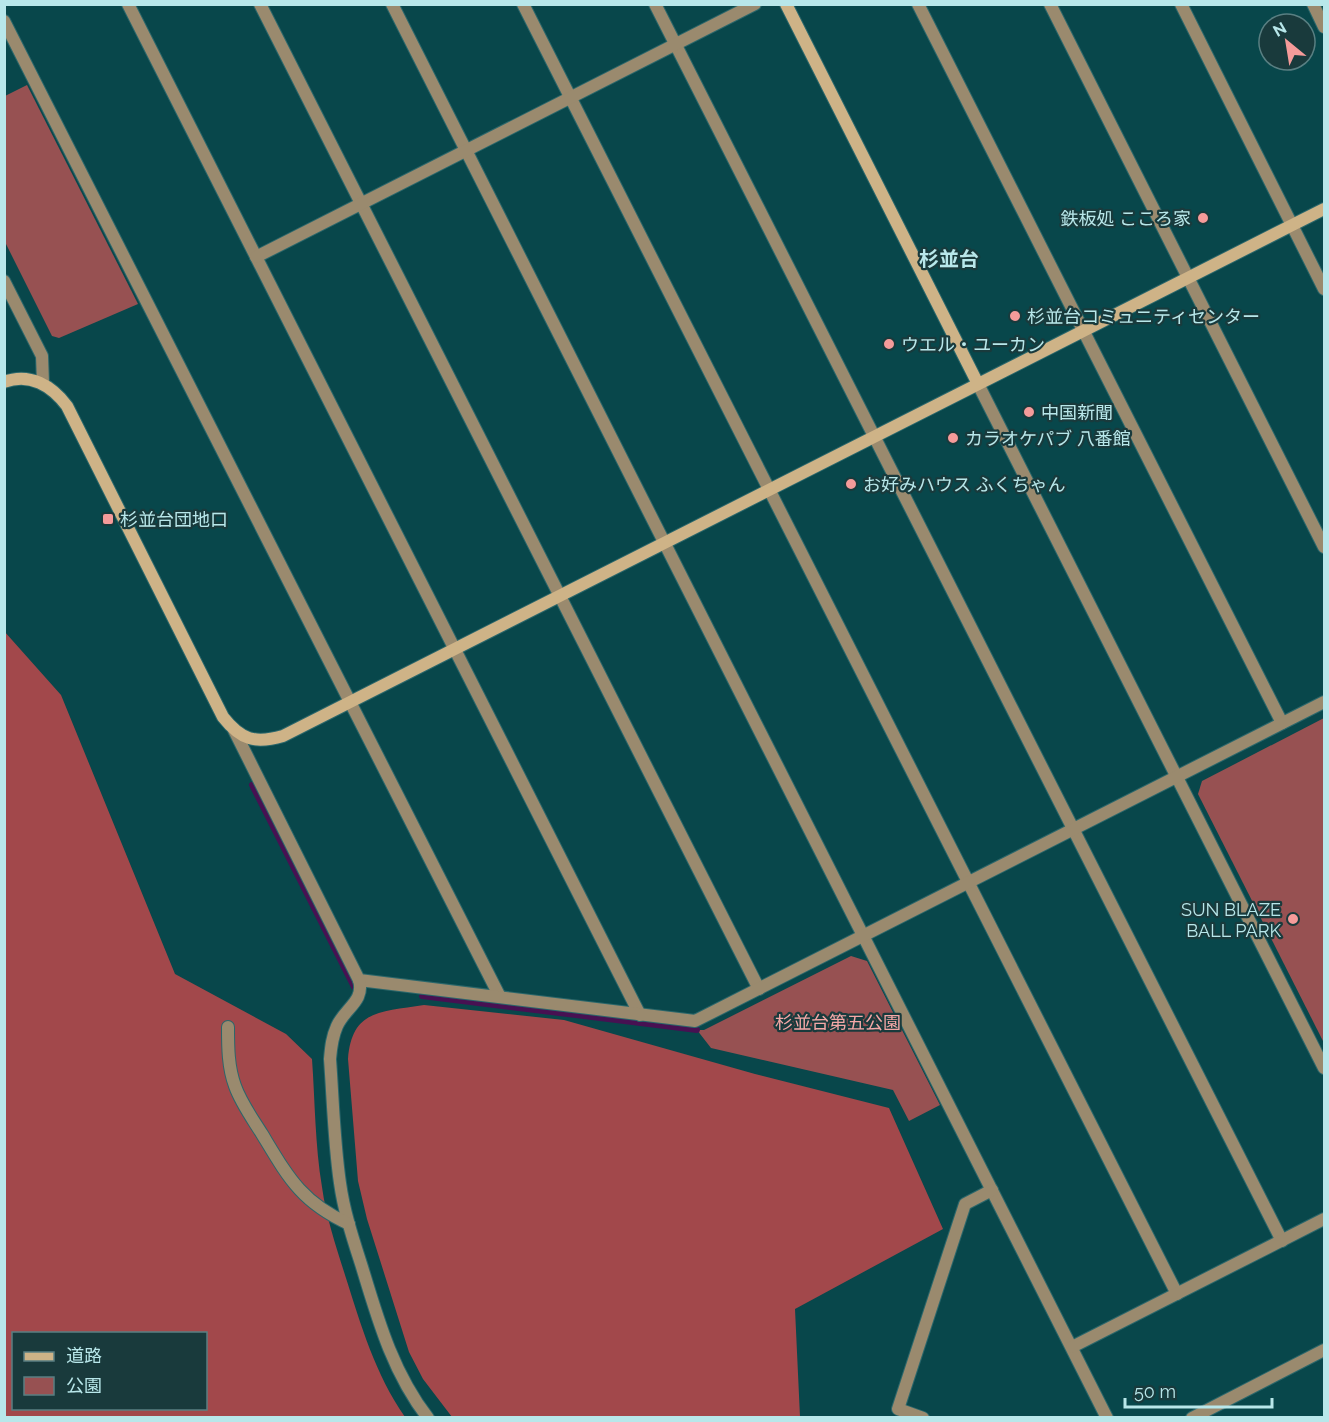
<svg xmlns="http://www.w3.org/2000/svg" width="1329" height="1422" viewBox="0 0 1329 1422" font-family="Raleway,'Noto Sans JP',sans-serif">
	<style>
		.green { fill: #975152 }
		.forest { fill: #a2484b; fill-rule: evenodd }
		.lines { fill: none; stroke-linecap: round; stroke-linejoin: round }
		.stream { stroke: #471152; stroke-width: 6 }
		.street-casing { stroke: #2b676b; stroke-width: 14 }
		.secondary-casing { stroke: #2b676b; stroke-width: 14 }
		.street { stroke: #9a8a6e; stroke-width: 12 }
		.secondary { stroke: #ceb387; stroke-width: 12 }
		.poi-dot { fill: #f59b9a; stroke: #193a3c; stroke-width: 2 }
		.labels { text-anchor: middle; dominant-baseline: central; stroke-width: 4.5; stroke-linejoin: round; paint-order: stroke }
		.poi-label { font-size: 18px; fill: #b8e7ea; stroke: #193a3c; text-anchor: start }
		.park-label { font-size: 18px; fill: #f4a8a7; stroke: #193a3c }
		.neighbourhood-label { font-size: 20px; font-weight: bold; fill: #b8e7ea; stroke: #193a3c }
	</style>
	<rect width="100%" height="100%" fill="#08474b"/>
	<g class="green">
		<path d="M 27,85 L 138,304 L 59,338 L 52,336 L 5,242 L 5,96 Z"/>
		<path d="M 1324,718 L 1324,1043 L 1198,794 L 1202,781 Z"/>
		<path d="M 851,956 L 867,961 L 940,1105 L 909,1121 L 893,1090 L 711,1048 L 697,1030 L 704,1030 Z"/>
	</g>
	<g class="forest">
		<path d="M 4,631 L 61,695 L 175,974 L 286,1034 L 312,1059 C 315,1101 315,1145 322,1187 C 326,1217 336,1246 345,1275 C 361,1325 375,1374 405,1417 L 5,1417 ZM 14,1334 L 206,1334 L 206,1408 L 14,1408 Z"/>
		<path d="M 424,1005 L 564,1020 L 755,1074 L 889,1108 L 943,1229 L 795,1309 L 800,1417 L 452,1417 L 423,1379 L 409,1352 L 367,1219 L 358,1181 L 348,1059 C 352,1008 383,1012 424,1005 Z"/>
	</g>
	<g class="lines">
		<g class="stream">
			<path d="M 252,785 L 354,987"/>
			<path d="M 422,996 L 697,1030"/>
		</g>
		<defs>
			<g id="street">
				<path d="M 128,4 L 640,1015"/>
				<path d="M 260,4 L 759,989"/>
				<path d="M 392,4 L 1107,1418"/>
				<path d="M 523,4 L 1177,1294"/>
				<path d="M 655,4 L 1282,1241"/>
				<path d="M 918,4 L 1282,723"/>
				<path d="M 1050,4 L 1324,547"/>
				<path d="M 1181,4 L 1324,289"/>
				<path d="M 1313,4 L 1324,27"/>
				<path d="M 4,21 L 500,997"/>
				<path d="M 256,257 L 755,4"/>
				<path d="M 4,281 L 42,356 L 43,383"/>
				<path d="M 978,384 L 1324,1068"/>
				<path d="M 234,730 L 359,980 L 695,1021 L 1324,702"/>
				<path d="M 359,980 C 365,1001 345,1008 337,1026 C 332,1037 331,1047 330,1059 C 333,1100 334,1142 340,1183 C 344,1212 353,1239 362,1267 C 378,1320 393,1373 428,1418"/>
				<path d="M 228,1027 C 228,1047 228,1067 235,1086 C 241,1103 252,1118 262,1134 C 288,1177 301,1202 349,1224"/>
				<path d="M 1072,1347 L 1324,1219"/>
				<path d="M 923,1418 L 898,1409 L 965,1204 L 992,1190"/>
				<path d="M 1192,1418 L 1324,1350"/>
			</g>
			<g id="secondary">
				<path d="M 786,4 L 978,384"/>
				<path d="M 4,382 C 30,372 52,386 67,406 L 223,717 C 241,740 255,744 283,736 L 1324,209"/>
			</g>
		</defs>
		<use href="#street" class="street-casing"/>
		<use href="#secondary" class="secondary-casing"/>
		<use href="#street" class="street"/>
		<use href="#secondary" class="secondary"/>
	</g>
	<g class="poi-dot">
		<circle cx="1203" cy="218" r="6"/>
		<circle cx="1015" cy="316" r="6"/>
		<circle cx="889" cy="344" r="6"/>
		<circle cx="1029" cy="412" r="6"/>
		<circle cx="953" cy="438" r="6"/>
		<circle cx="851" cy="484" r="6"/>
		<rect x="102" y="513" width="12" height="12" rx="3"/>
		<circle cx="1293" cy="919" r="6"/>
	</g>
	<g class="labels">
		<g class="poi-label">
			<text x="1191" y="218" text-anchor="end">鉄板処 こころ家</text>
			<text x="1027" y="316">杉並台コミュニティセンター</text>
			<text x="901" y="344">ウエル・ユーカン</text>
			<text x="1041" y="412">中国新聞</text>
			<text x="965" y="438">カラオケパブ 八番館</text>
			<text x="863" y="484">お好みハウス ふくちゃん</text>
			<text x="120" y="519">杉並台団地口</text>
			<text x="1281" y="909" text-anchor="end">SUN BLAZE<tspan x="1281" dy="21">BALL PARK</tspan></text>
		</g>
		<g class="park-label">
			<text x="838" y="1022">杉並台第五公園</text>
		</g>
		<g class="neighbourhood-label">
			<text x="949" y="259">杉並台</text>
		</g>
	</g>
	<rect width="1329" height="1422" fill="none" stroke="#b8e7ea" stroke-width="12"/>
	<rect x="12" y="1332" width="195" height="78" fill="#193a3c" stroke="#597f82" stroke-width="1.5"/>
	<rect x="24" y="1352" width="30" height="9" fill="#ceb387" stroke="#597f82" stroke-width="1.5"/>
	<text x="66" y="1362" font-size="18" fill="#b8e7ea">道路</text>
	<rect x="24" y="1377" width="30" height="18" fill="#975152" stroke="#597f82" stroke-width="1.5"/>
	<text x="66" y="1392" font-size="18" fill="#b8e7ea">公園</text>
	<g transform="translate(1287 42) rotate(330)"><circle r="28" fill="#193a3c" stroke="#597f82" stroke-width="1.5"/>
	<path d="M0-4.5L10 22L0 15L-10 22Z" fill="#f59b9a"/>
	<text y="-9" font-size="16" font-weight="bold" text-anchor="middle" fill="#b8e7ea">N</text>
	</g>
	<path d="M1125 1398v9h147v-9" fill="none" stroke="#b8e7ea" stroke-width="3"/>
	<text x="1134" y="1398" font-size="18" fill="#b8e7ea" stroke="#193a3c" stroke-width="4.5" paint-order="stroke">50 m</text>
</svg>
